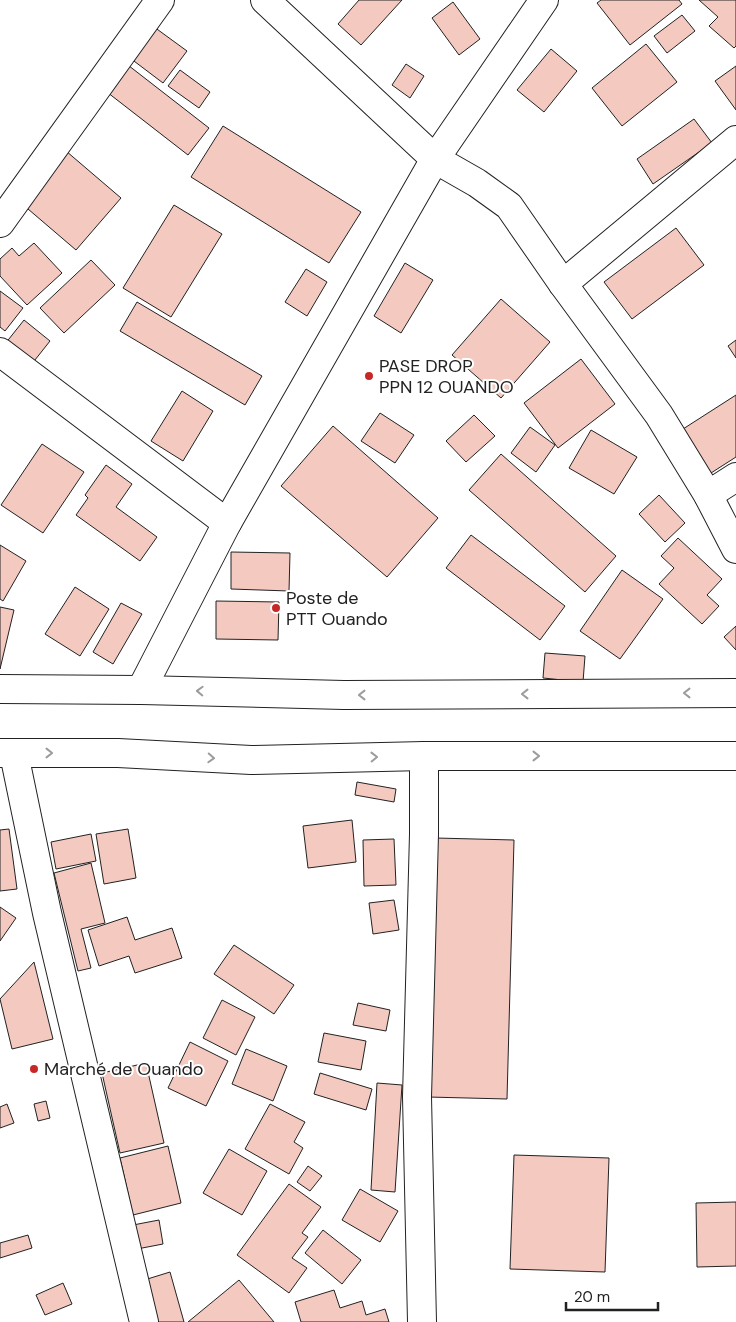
<svg xmlns="http://www.w3.org/2000/svg" width="736" height="1322" viewBox="0 0 736 1322" font-family="'DM Sans',sans-serif">
	<style>
		.building { fill: #f3c9c0; stroke: #222 }
		.lines { fill: none; stroke-linecap: round; stroke-linejoin: round }
		.street-casing { stroke: #222; stroke-width: 30 }
		.highway-casing { stroke: #222; stroke-width: 30 }
		.street { stroke: #fff; stroke-width: 28 }
		.highway { stroke: #fff; stroke-width: 28 }
		.oneway { stroke: #9c9c9c }
		.poi-dot { fill: #c62828; stroke: #fff; stroke-width: 2 }
		.labels { text-anchor: middle; dominant-baseline: central; stroke-width: 4; stroke-linejoin: round; paint-order: stroke }
		.poi-label { font-size: 18px; fill: #222; stroke: #fff; text-anchor: start }
	</style>
	<rect width="100%" height="100%" fill="#fff"/>
	<g class="building">
		<path d="M 359,0 L 402,0 L 361,45 L 338,24 Z"/>
		<path d="M 601,0 L 679,0 L 682,4 L 630,45 L 597,3 Z"/>
		<path d="M 699,0 L 736,0 L 736,46 L 734,48 L 709,26 L 718,17 Z"/>
		<path d="M 453,2 L 480,39 L 459,55 L 432,18 Z"/>
		<path d="M 682,15 L 695,31 L 667,53 L 654,36 Z"/>
		<path d="M 150,24 L 187,51 L 163,83 L 126,55 Z"/>
		<path d="M 646,44 L 677,82 L 622,126 L 592,88 Z"/>
		<path d="M 551,49 L 577,71 L 544,112 L 517,90 Z"/>
		<path d="M 124,62 L 209,128 L 188,155 L 103,89 Z"/>
		<path d="M 406,64 L 424,76 L 410,98 L 392,85 Z"/>
		<path d="M 736,66 L 736,110 L 715,81 Z"/>
		<path d="M 180,70 L 210,92 L 199,108 L 168,86 Z"/>
		<path d="M 694,119 L 712,143 L 653,184 L 637,159 Z"/>
		<path d="M 223,126 L 361,212 L 329,263 L 191,177 Z"/>
		<path d="M 66,151 L 121,198 L 76,250 L 21,203 Z"/>
		<path d="M 174,205 L 222,234 L 171,317 L 123,288 Z"/>
		<path d="M 676,228 L 704,265 L 632,319 L 604,282 Z"/>
		<path d="M 34,243 L 62,273 L 27,305 L 0,276 L 0,259 L 12,248 L 19,256 Z"/>
		<path d="M 91,260 L 115,285 L 64,333 L 40,308 Z"/>
		<path d="M 405,263 L 433,280 L 401,333 L 374,316 Z"/>
		<path d="M 306,269 L 327,282 L 307,316 L 285,302 Z"/>
		<path d="M 0,291 L 23,308 L 5,331 L 0,327 Z"/>
		<path d="M 501,299 L 550,342 L 501,398 L 452,355 Z"/>
		<path d="M 137,302 L 262,376 L 245,405 L 120,331 Z"/>
		<path d="M 24,320 L 50,341 L 27,370 L 1,349 Z"/>
		<path d="M 736,340 L 736,358 L 728,346 Z"/>
		<path d="M 581,359 L 615,404 L 558,448 L 524,403 Z"/>
		<path d="M 182,391 L 213,411 L 183,461 L 151,441 Z"/>
		<path d="M 736,395 L 736,457 L 711,473 L 683,429 Z"/>
		<path d="M 380,413 L 414,435 L 395,463 L 361,441 Z"/>
		<path d="M 474,415 L 495,436 L 466,462 L 446,441 Z"/>
		<path d="M 333,426 L 438,518 L 387,577 L 281,486 Z"/>
		<path d="M 530,427 L 555,445 L 536,472 L 511,453 Z"/>
		<path d="M 591,430 L 637,457 L 614,494 L 569,468 Z"/>
		<path d="M 42,444 L 84,472 L 43,533 L 1,505 Z"/>
		<path d="M 501,454 L 616,556 L 585,592 L 469,490 Z"/>
		<path d="M 106,465 L 132,484 L 116,507 L 157,537 L 140,561 L 76,515 L 88,498 L 85,495 Z"/>
		<path d="M 659,495 L 685,523 L 665,542 L 639,514 Z"/>
		<path d="M 471,535 L 565,606 L 540,640 L 446,568 Z"/>
		<path d="M 678,538 L 722,579 L 707,595 L 719,606 L 702,624 L 659,584 L 674,568 L 661,556 Z"/>
		<path d="M 0,545 L 26,561 L 3,601 L 0,599 Z"/>
		<path d="M 231,552 L 290,553 L 289,591 L 231,589 Z"/>
		<path d="M 622,570 L 663,599 L 620,659 L 580,631 Z"/>
		<path d="M 75,587 L 109,609 L 80,656 L 45,634 Z"/>
		<path d="M 216,601 L 279,602 L 278,640 L 216,639 Z"/>
		<path d="M 121,603 L 142,614 L 113,664 L 93,652 Z"/>
		<path d="M 0,607 L 14,610 L 0,669 Z"/>
		<path d="M 736,626 L 736,650 L 724,637 Z"/>
		<path d="M 545,653 L 585,656 L 583,682 L 543,678 Z"/>
		<path d="M 357,782 L 396,789 L 394,802 L 355,795 Z"/>
		<path d="M 352,820 L 356,862 L 308,868 L 303,826 Z"/>
		<path d="M 9,829 L 17,889 L 0,891 L 0,830 Z"/>
		<path d="M 128,829 L 136,878 L 104,884 L 96,834 Z"/>
		<path d="M 91,834 L 96,861 L 56,869 L 51,842 Z"/>
		<path d="M 436,838 L 514,840 L 507,1099 L 428,1097 Z"/>
		<path d="M 394,839 L 396,885 L 364,886 L 363,840 Z"/>
		<path d="M 91,863 L 105,923 L 81,929 L 91,968 L 78,971 L 54,873 Z"/>
		<path d="M 394,900 L 399,930 L 373,934 L 369,903 Z"/>
		<path d="M 0,907 L 16,918 L 0,941 Z"/>
		<path d="M 127,917 L 135,940 L 172,928 L 182,958 L 135,973 L 129,956 L 99,966 L 88,930 Z"/>
		<path d="M 234,945 L 294,985 L 274,1014 L 214,974 Z"/>
		<path d="M 34,962 L 53,1039 L 12,1049 L 0,999 Z"/>
		<path d="M 222,1000 L 255,1017 L 236,1055 L 203,1038 Z"/>
		<path d="M 358,1003 L 390,1010 L 386,1031 L 353,1025 Z"/>
		<path d="M 324,1033 L 366,1041 L 361,1070 L 318,1062 Z"/>
		<path d="M 190,1042 L 228,1061 L 206,1106 L 168,1088 Z"/>
		<path d="M 246,1049 L 287,1066 L 273,1101 L 232,1084 Z"/>
		<path d="M 146,1063 L 164,1143 L 120,1153 L 102,1073 Z"/>
		<path d="M 320,1073 L 372,1089 L 366,1110 L 314,1094 Z"/>
		<path d="M 377,1083 L 402,1085 L 395,1192 L 371,1190 Z"/>
		<path d="M 46,1101 L 50,1118 L 38,1121 L 34,1104 Z"/>
		<path d="M 7,1104 L 14,1123 L 0,1128 L 0,1107 Z"/>
		<path d="M 270,1104 L 305,1122 L 294,1142 L 303,1148 L 289,1174 L 245,1149 Z"/>
		<path d="M 168,1146 L 181,1203 L 133,1215 L 120,1158 Z"/>
		<path d="M 229,1149 L 267,1171 L 242,1215 L 203,1193 Z"/>
		<path d="M 514,1155 L 609,1158 L 605,1272 L 510,1269 Z"/>
		<path d="M 308,1166 L 322,1176 L 310,1191 L 297,1182 Z"/>
		<path d="M 289,1184 L 321,1207 L 302,1233 L 308,1237 L 292,1258 L 307,1268 L 289,1293 L 237,1255 Z"/>
		<path d="M 360,1189 L 398,1211 L 380,1242 L 342,1220 Z"/>
		<path d="M 736,1202 L 736,1266 L 697,1267 L 696,1203 Z"/>
		<path d="M 159,1220 L 163,1244 L 137,1249 L 133,1225 Z"/>
		<path d="M 323,1230 L 361,1260 L 342,1284 L 305,1253 Z"/>
		<path d="M 28,1235 L 32,1248 L 0,1258 L 0,1243 Z"/>
		<path d="M 170,1272 L 184,1322 L 153,1322 L 141,1281 Z"/>
		<path d="M 239,1280 L 274,1322 L 188,1322 Z"/>
		<path d="M 63,1283 L 72,1304 L 45,1315 L 36,1295 Z"/>
		<path d="M 334,1290 L 340,1308 L 362,1301 L 366,1315 L 385,1309 L 389,1322 L 301,1322 L 295,1302 Z"/>
	</g>
	<g class="lines">
		<defs>
			<g id="street">
				<path d="M 265,0 L 435,159 L 477,183 L 509,206 L 563,284 L 659,415 L 708,495 L 736,549"/>
				<path d="M 0,223 L 160,0"/>
				<path d="M 563,284 L 736,140"/>
				<path d="M 0,352 L 227,523"/>
				<path d="M 708,495 L 736,477"/>
				<path d="M 141,690 L 227,523 L 435,159 L 544,0"/>
				<path d="M 14,754 L 47,913 L 144,1322"/>
				<path d="M 422,1322 L 417,1097 L 424,834 L 424,756"/>
			</g>
			<g id="highway">
				<path d="M 0,689 L 141,690 L 344,695 L 736,693"/>
				<path d="M 0,753 L 118,753 L 251,760 L 424,756 L 736,756"/>
			</g>
		</defs>
		<use href="#street" class="street-casing"/>
		<use href="#highway" class="highway-casing"/>
		<use href="#street" class="street"/>
		<use href="#highway" class="highway"/>
	</g>
	<defs><path id="oneway-chevron" d="M-2-3.5L2.5 0L-2 3.5" fill="none" stroke-width="1.6" stroke-linecap="round" stroke-linejoin="round" transform="scale(1.25)"/></defs>
	<g class="oneway">
		<use href="#oneway-chevron" transform="translate(200 691) rotate(-178)"/>
		<use href="#oneway-chevron" transform="translate(687 693) rotate(180)"/>
		<use href="#oneway-chevron" transform="translate(525 694) rotate(180)"/>
		<use href="#oneway-chevron" transform="translate(362 695) rotate(180)"/>
		<use href="#oneway-chevron" transform="translate(49 753)"/>
		<use href="#oneway-chevron" transform="translate(536 756)"/>
		<use href="#oneway-chevron" transform="translate(374 757) rotate(-1)"/>
		<use href="#oneway-chevron" transform="translate(211 758) rotate(3)"/>
	</g>
	<g class="poi-dot">
		<circle cx="369" cy="376" r="5"/>
		<circle cx="276" cy="608" r="5"/>
		<circle cx="34" cy="1069" r="5"/>
	</g>
	<g class="labels">
		<g class="poi-label">
			<text x="379" y="366">PASE DROP<tspan x="379" dy="21">PPN 12 OUANDO</tspan></text>
			<text x="286" y="598">Poste de<tspan x="286" dy="21">PTT Ouando</tspan></text>
			<text x="44" y="1069">Marché de Ouando</text>
		</g>
	</g>
	<path d="M566 1302v8h92v-8" fill="none" stroke="#222222" stroke-width="2.5"/>
	<text x="574" y="1302" font-size="15" fill="#222222" stroke="#ffffff" stroke-width="4" paint-order="stroke">20 m</text>
</svg>
